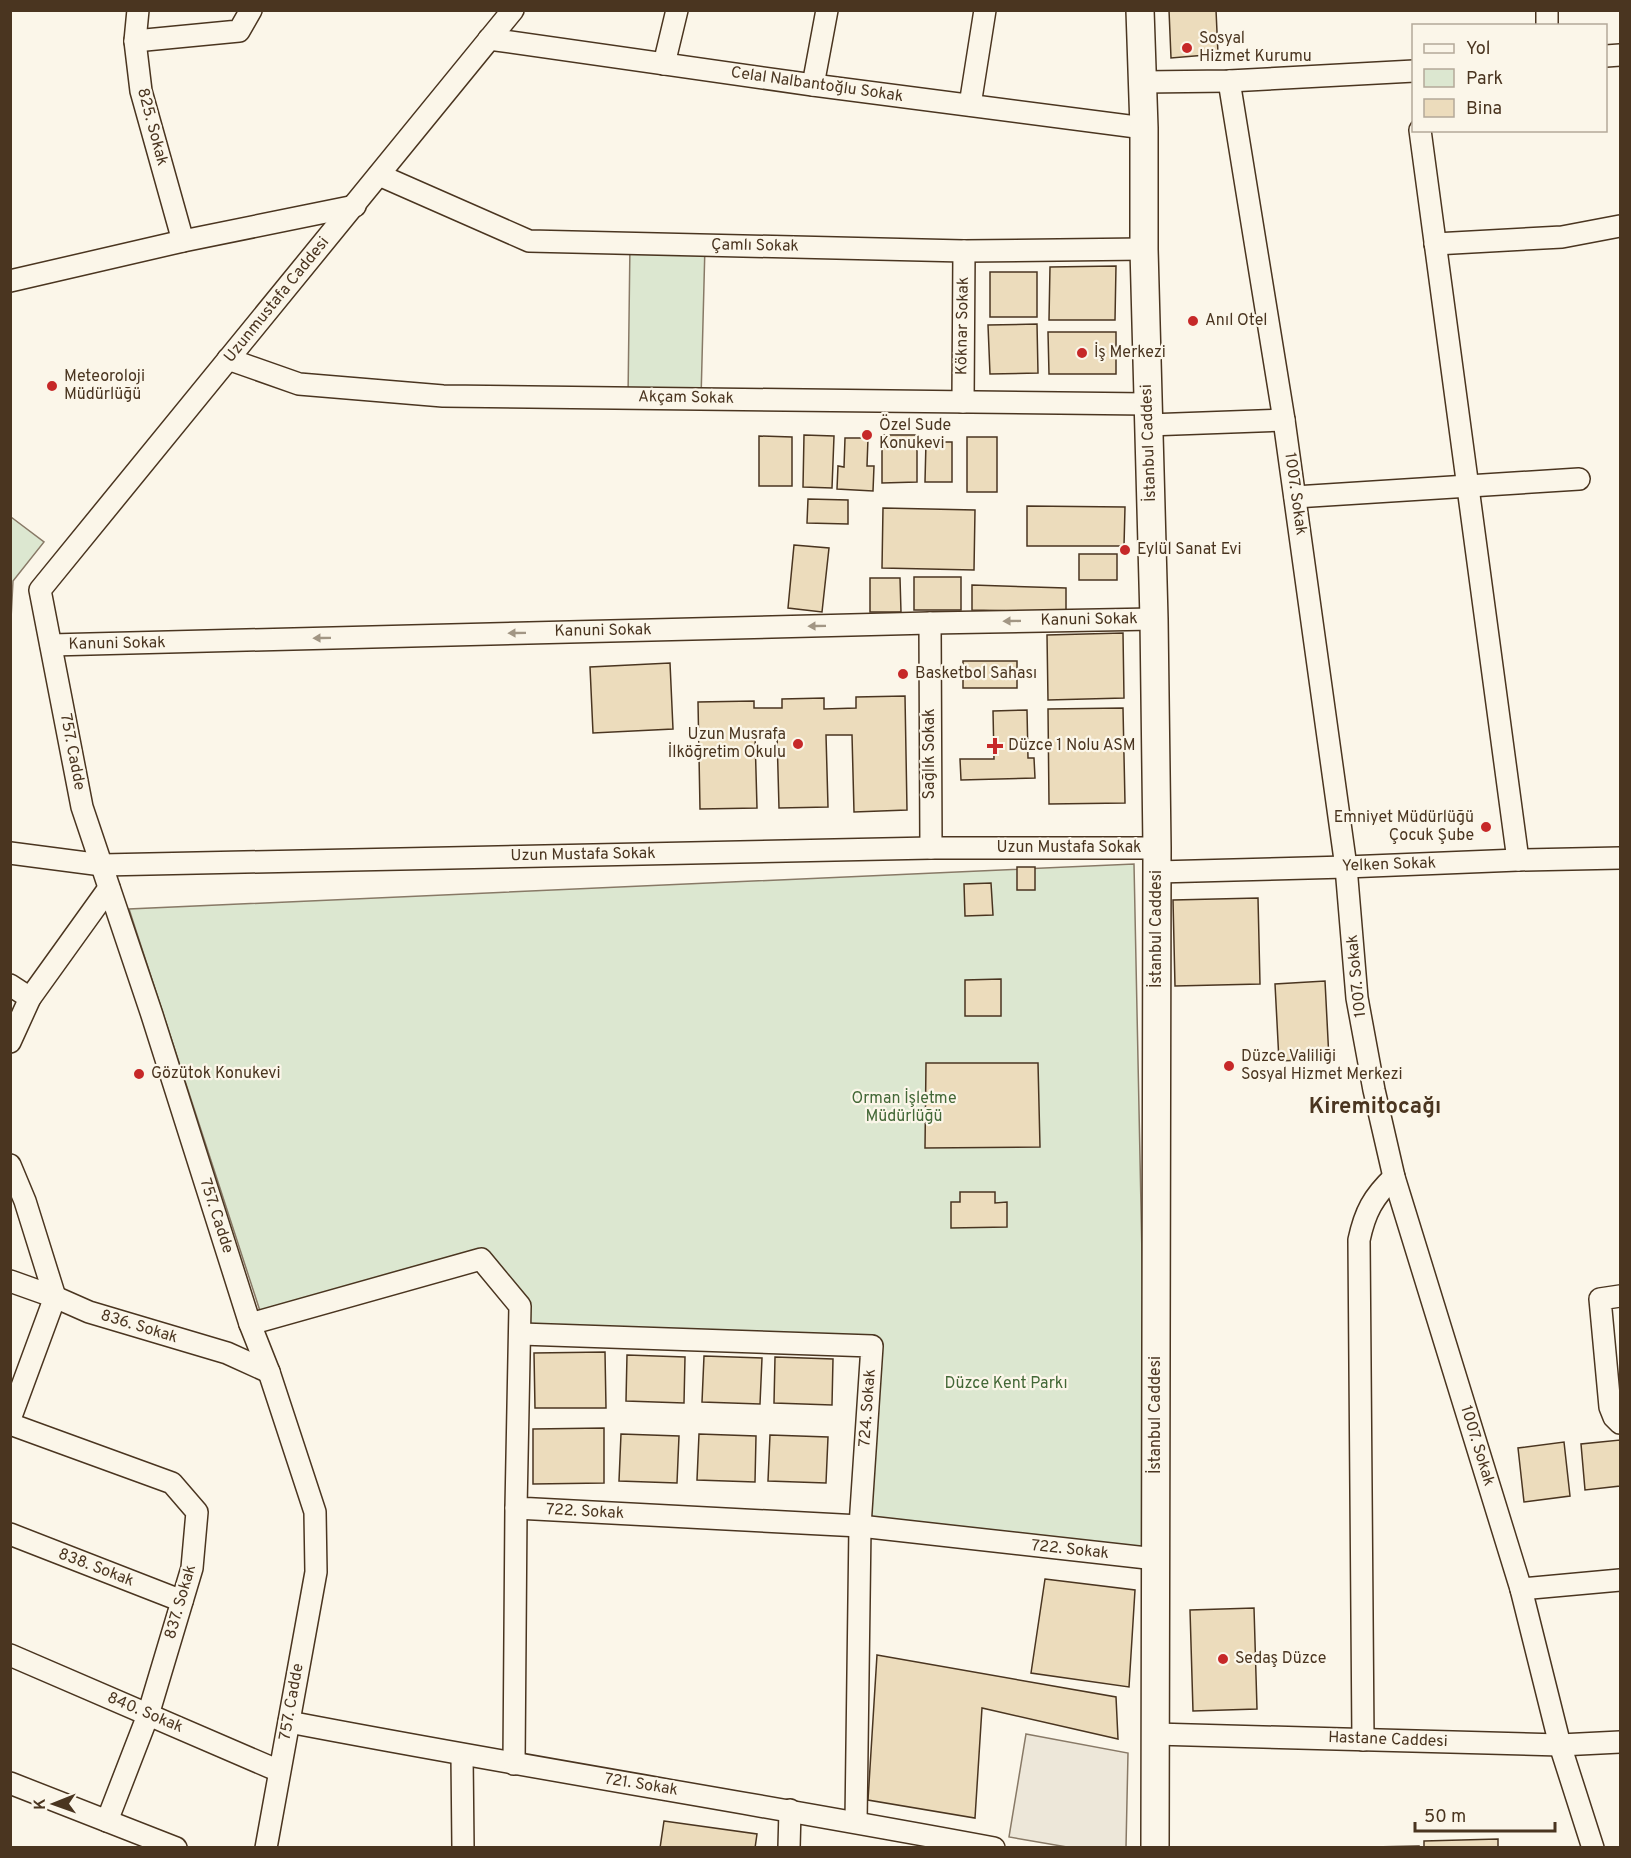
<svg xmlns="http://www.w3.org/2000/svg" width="1631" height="1858" viewBox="0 0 1631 1858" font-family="Overpass,sans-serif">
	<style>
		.green { fill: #dce7d0; stroke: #887966; stroke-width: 1.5 }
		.parking { fill: #ede7d9; stroke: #887966; stroke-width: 1.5 }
		.building { fill: #ecdcbc; stroke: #4a3520; stroke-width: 1.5 }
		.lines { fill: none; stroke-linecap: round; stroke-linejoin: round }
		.minor-casing { stroke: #4a3520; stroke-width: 24 }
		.major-casing { stroke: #4a3520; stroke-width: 30 }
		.minor { stroke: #fbf6e9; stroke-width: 21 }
		.major { stroke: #fbf6e9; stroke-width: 27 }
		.oneway { fill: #a29684 }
		.poi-dot { fill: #c62828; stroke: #fbf6e9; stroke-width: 2 }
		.labels { text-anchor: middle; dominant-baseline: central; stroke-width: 4.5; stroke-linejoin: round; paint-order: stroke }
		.poi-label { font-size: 16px; fill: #4a3520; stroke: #fbf6e9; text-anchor: start }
		.street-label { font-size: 16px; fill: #4a3520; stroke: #fbf6e9 }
		.park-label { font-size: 16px; fill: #436837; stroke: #fbf6e9 }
		.district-label { font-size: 22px; font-weight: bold; fill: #4a3520; stroke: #fbf6e9 }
	</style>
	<rect width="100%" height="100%" fill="#fbf6e9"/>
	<g class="green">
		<path d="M 630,243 L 705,245 L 701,399 L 628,398 Z"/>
		<path d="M 11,517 L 44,542 L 13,581 L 11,619 Z"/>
		<path d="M 1134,864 L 1148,1550 L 870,1519 L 876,1341 L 532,1326 L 487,1255 L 261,1314 L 129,909 Z"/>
	</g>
	<path class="parking" d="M 1026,1734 L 1128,1753 L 1126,1847 L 1067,1847 L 1009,1837 Z"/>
	<g class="building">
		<path d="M 1169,10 L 1216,10 L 1218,54 L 1171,58 Z"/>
		<path d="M 1116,266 L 1115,320 L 1049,320 L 1050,267 Z"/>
		<rect x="990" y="272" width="47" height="45"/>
		<path d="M 1037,324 L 1038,373 L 990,374 L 988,325 Z"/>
		<path d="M 1048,332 L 1116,332 L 1116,374 L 1049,374 Z"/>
		<path d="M 804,435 L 834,436 L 832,488 L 803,487 Z"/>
		<path d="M 882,435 L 917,435 L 917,482 L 882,483 Z"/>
		<path d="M 759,436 L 792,437 L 792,486 L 759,486 Z"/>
		<rect x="967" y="437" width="30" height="55"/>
		<path d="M 845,438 L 868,438 L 867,466 L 874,466 L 873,491 L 837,489 L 838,466 L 844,467 Z"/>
		<path d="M 926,442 L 952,442 L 952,482 L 925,482 Z"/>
		<path d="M 808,499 L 848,500 L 848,524 L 807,523 Z"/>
		<path d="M 1027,506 L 1125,507 L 1124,546 L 1027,546 Z"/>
		<path d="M 883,508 L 975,510 L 974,570 L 882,568 Z"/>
		<path d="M 794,545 L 829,548 L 822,612 L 788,608 Z"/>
		<rect x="1079" y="554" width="38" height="26"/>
		<rect x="914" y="577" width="47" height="33"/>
		<path d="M 870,578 L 900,578 L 901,612 L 870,612 Z"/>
		<path d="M 972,585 L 1066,588 L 1066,612 L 972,610 Z"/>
		<path d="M 1123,633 L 1124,698 L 1048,700 L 1047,635 Z"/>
		<rect x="963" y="661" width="54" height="27"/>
		<path d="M 670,663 L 673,729 L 593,733 L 590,667 Z"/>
		<path d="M 905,696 L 907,810 L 854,812 L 852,735 L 826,735 L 828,807 L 779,808 L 777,735 L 755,736 L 757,808 L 700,809 L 698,702 L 754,701 L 754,708 L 782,708 L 782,699 L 824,698 L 824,709 L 856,708 L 856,697 Z"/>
		<path d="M 1123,708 L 1125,803 L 1049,804 L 1048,709 Z"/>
		<path d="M 1027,710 L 1028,758 L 1034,758 L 1035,778 L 961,780 L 960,759 L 994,759 L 993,711 Z"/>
		<rect x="1017" y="867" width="18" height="23"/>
		<path d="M 991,883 L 993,915 L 965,916 L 964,884 Z"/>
		<path d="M 1258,898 L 1260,984 L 1175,986 L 1173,900 Z"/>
		<path d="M 1001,979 L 1001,1016 L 965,1016 L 965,980 Z"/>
		<path d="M 1325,981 L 1329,1059 L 1279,1061 L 1275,984 Z"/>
		<path d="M 926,1063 L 1038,1063 L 1040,1147 L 925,1148 Z"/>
		<path d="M 960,1192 L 995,1192 L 995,1203 L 1007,1202 L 1007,1227 L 951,1228 L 951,1202 L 960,1202 Z"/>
		<path d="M 605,1352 L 606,1408 L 535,1408 L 534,1353 Z"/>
		<path d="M 627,1355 L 685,1357 L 684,1403 L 626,1401 Z"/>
		<path d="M 704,1356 L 762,1358 L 760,1404 L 702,1402 Z"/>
		<path d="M 775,1357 L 833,1359 L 832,1405 L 774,1403 Z"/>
		<path d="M 604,1428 L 604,1483 L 533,1484 L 533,1429 Z"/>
		<path d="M 621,1434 L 679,1436 L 677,1483 L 619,1481 Z"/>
		<path d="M 699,1434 L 756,1436 L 755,1482 L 697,1480 Z"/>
		<path d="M 770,1435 L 828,1437 L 826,1483 L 768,1481 Z"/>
		<path d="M 1620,1440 L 1620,1486 L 1585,1490 L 1581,1444 Z"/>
		<path d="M 1564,1442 L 1570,1496 L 1524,1502 L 1518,1448 Z"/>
		<path d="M 1045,1579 L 1135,1590 L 1129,1687 L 1031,1673 Z"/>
		<path d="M 1254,1608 L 1257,1709 L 1193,1711 L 1190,1610 Z"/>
		<path d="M 877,1655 L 1116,1697 L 1118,1739 L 982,1708 L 975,1818 L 868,1800 Z"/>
		<path d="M 664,1821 L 757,1834 L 755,1848 L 660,1848 Z"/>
		<path d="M 1498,1839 L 1498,1848 L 1424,1848 L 1424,1841 Z"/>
		<path d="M 1419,1846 L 1419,1848 L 1322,1848 Z"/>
	</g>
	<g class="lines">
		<defs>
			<g id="minor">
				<path d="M 138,10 L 135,41 L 141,91 L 183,241"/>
				<path d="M 1547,10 L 1547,26"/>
				<path d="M 489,39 L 813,85 L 1144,128"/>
				<path d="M 135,41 L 239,31 L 251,10"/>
				<path d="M 1606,56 L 1620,55"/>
				<path d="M 664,64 L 677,10"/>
				<path d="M 1229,81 L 1284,420 L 1346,867 L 1357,998 L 1374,1090 L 1394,1177 L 1521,1589 L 1560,1745 L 1593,1848"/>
				<path d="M 1143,82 L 1229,81 L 1414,71"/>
				<path d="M 813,85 L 827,10"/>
				<path d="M 970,105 L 985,10"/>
				<path d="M 1420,130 L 1518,860"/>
				<path d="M 379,175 L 529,241 L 964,251 L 1144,249"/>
				<path d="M 1435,244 L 1562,237 L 1620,226"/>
				<path d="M 10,281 L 183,241 L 355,206"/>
				<path d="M 228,359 L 299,384 L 443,396 L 1147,404"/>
				<path d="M 963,402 L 964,251"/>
				<path d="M 1148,425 L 1284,420"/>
				<path d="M 1295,497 L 1579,479"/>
				<path d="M 930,623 L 931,848"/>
				<path d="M 51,645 L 930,623 L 1154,619"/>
				<path d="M 10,853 L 102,865 L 931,848 L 1157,848"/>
				<path d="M 1157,872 L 1346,867 L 1518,860 L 1620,858"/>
				<path d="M 10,985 L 30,998"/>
				<path d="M 10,1042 L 30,998 L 109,888"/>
				<path d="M 10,1165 L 25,1201 L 55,1297 L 10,1419"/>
				<path d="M 10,1281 L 55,1297 L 89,1312 L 227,1353 L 269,1372"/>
				<path d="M 1620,1296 L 1600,1299 L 1610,1407 L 1614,1417 L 1620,1423"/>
				<path d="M 250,1324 L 481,1259 L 520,1306 L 516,1508 L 860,1526 L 1156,1559"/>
				<path d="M 521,1334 L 872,1346 L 860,1526 L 856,1822"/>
				<path d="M 10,1424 L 172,1483 L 197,1512 L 192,1568 L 148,1715 L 107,1821"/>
				<path d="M 10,1534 L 182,1601"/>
				<path d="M 1521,1589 L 1620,1580"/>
				<path d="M 10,1655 L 279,1771"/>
				<path d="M 289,1722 C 523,1767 759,1804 994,1848"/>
				<path d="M 1155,1734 L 1560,1745 L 1620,1742"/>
				<path d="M 1363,1740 L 1359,1240 C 1365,1212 1373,1197 1394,1177"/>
				<path d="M 462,1755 L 463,1848"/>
				<path d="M 514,1764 L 516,1508"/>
				<path d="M 10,1783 L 176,1848"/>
				<path d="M 266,1848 L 316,1572 L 315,1512 L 269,1372 L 250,1324 L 152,1015 L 82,807 L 40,590 L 513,10"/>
				<path d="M 789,1848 L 790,1810"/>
			</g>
			<path id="major" d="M 1140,10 L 1144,128 L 1144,249 L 1154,619 L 1157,848 L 1155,1848"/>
		</defs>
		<use href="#minor" class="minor-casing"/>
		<use href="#major" class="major-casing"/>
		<use href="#minor" class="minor"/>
		<use href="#major" class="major"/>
	</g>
	<defs><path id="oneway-solid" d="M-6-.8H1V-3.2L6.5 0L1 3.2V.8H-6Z" transform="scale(1.5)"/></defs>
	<g class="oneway">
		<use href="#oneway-solid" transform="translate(1012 621) rotate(179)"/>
		<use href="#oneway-solid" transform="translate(817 626) rotate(179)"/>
		<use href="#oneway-solid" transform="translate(517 633) rotate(179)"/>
		<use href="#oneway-solid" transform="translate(322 638) rotate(179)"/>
	</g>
	<g class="poi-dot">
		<circle cx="1187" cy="48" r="6"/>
		<circle cx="1193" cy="321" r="6"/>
		<circle cx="1082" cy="353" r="6"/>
		<circle cx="52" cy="386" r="6"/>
		<circle cx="867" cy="435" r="6"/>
		<circle cx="1125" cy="550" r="6"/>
		<circle cx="903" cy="674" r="6"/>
		<circle cx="798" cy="744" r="6"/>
		<path d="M992 737h6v6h6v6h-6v6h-6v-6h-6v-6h6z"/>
		<circle cx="1486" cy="827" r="6"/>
		<circle cx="1229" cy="1066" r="6"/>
		<circle cx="139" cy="1074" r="6"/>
		<circle cx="1223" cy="1659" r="6"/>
	</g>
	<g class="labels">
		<g class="poi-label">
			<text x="1199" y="39">Sosyal<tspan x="1199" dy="18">Hizmet Kurumu</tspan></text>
			<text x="1205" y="321">Anıl Otel</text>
			<text x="1094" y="353">İş Merkezi</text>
			<text x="64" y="377">Meteoroloji<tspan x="64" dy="18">Müdürlüğü</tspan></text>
			<text x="879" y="426">Özel Sude<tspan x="879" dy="18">Konukevi</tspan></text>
			<text x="1137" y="550">Eylül Sanat Evi</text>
			<text x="915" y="674">Basketbol Sahası</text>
			<text x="786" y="735" text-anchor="end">Uzun Musrafa<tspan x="786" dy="18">İlköğretim Okulu</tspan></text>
			<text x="1008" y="746">Düzce 1 Nolu ASM</text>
			<text x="1474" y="818" text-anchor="end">Emniyet Müdürlüğü<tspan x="1474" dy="18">Çocuk Şube</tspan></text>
			<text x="1241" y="1057">Düzce Valiliği<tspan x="1241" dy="18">Sosyal Hizmet Merkezi</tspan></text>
			<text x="151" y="1074">Gözütok Konukevi</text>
			<text x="1235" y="1659">Sedaş Düzce</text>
		</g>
		<g class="street-label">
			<text transform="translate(817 85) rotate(8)">Celal Nalbantoğlu Sokak</text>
			<text transform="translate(152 127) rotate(75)">825. Sokak</text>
			<text transform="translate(755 246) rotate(1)">Çamlı Sokak</text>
			<text transform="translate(277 300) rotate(-51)">Uzunmustafa Caddesi</text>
			<text transform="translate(963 326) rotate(-89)">Köknar Sokak</text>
			<text transform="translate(686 398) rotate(1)">Akçam Sokak</text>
			<text transform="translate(1149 443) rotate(-92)">İstanbul Caddesi</text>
			<text transform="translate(1295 494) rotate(82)">1007. Sokak</text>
			<text transform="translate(1089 620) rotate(-1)">Kanuni Sokak</text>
			<text transform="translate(603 631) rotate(-1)">Kanuni Sokak</text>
			<text transform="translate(117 644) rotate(-1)">Kanuni Sokak</text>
			<text transform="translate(72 752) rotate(79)">757. Cadde</text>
			<text transform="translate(930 754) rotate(-90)">Sağlık Sokak</text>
			<text x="1069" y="848">Uzun Mustafa Sokak</text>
			<text transform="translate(583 855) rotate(-1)">Uzun Mustafa Sokak</text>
			<text transform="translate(1389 865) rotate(-2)">Yelken Sokak</text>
			<text transform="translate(1157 929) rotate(-90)">İstanbul Caddesi</text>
			<text transform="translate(1357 976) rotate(-96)">1007. Sokak</text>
			<text transform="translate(216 1216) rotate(72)">757. Cadde</text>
			<text transform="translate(139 1327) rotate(17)">836. Sokak</text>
			<text transform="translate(868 1408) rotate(-86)">724. Sokak</text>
			<text transform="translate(1156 1415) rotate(-90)">İstanbul Caddesi</text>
			<text transform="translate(1477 1446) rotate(73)">1007. Sokak</text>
			<text transform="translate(585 1512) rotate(3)">722. Sokak</text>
			<text transform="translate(1070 1550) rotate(6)">722. Sokak</text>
			<text transform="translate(96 1568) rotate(21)">838. Sokak</text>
			<text transform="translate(181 1602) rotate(-74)">837. Sokak</text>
			<text transform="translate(292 1702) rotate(-80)">757. Cadde</text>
			<text transform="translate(145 1713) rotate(23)">840. Sokak</text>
			<text transform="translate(1388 1740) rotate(2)">Hastane Caddesi</text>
			<text transform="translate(641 1785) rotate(9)">721. Sokak</text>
		</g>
		<g class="park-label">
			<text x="904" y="1099">Orman İşletme<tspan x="904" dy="18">Müdürlüğü</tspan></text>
			<text x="1006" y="1384">Düzce Kent Parkı</text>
		</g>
		<g class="district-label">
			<text x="1375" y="1107">Kiremitocağı</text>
		</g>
	</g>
	<rect width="1631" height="1858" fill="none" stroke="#4a3520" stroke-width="24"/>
	<rect x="1412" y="24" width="195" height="108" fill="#fbf6e9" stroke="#b4a999" stroke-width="1.5"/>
	<rect x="1424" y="44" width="30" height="9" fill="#fbf6e9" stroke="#b4a999" stroke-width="1.5"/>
	<text x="1466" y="54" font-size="18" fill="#4a3520">Yol</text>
	<rect x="1424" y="69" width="30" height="18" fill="#dce7d0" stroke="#b4a999" stroke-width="1.5"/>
	<text x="1466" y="84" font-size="18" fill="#4a3520">Park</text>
	<rect x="1424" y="99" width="30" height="18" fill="#ecdcbc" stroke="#b4a999" stroke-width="1.5"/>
	<text x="1466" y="114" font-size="18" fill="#4a3520">Bina</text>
	<g transform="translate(54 1804) rotate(269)" stroke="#fbf6e9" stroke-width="4.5" paint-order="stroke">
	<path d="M0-4.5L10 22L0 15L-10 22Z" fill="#4a3520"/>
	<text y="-9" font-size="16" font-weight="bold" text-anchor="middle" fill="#4a3520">K</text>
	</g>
	<path d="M1415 1822v9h140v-9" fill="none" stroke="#4a3520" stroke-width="3"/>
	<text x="1424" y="1822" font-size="18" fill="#4a3520" stroke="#fbf6e9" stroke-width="4.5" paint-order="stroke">50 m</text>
</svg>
